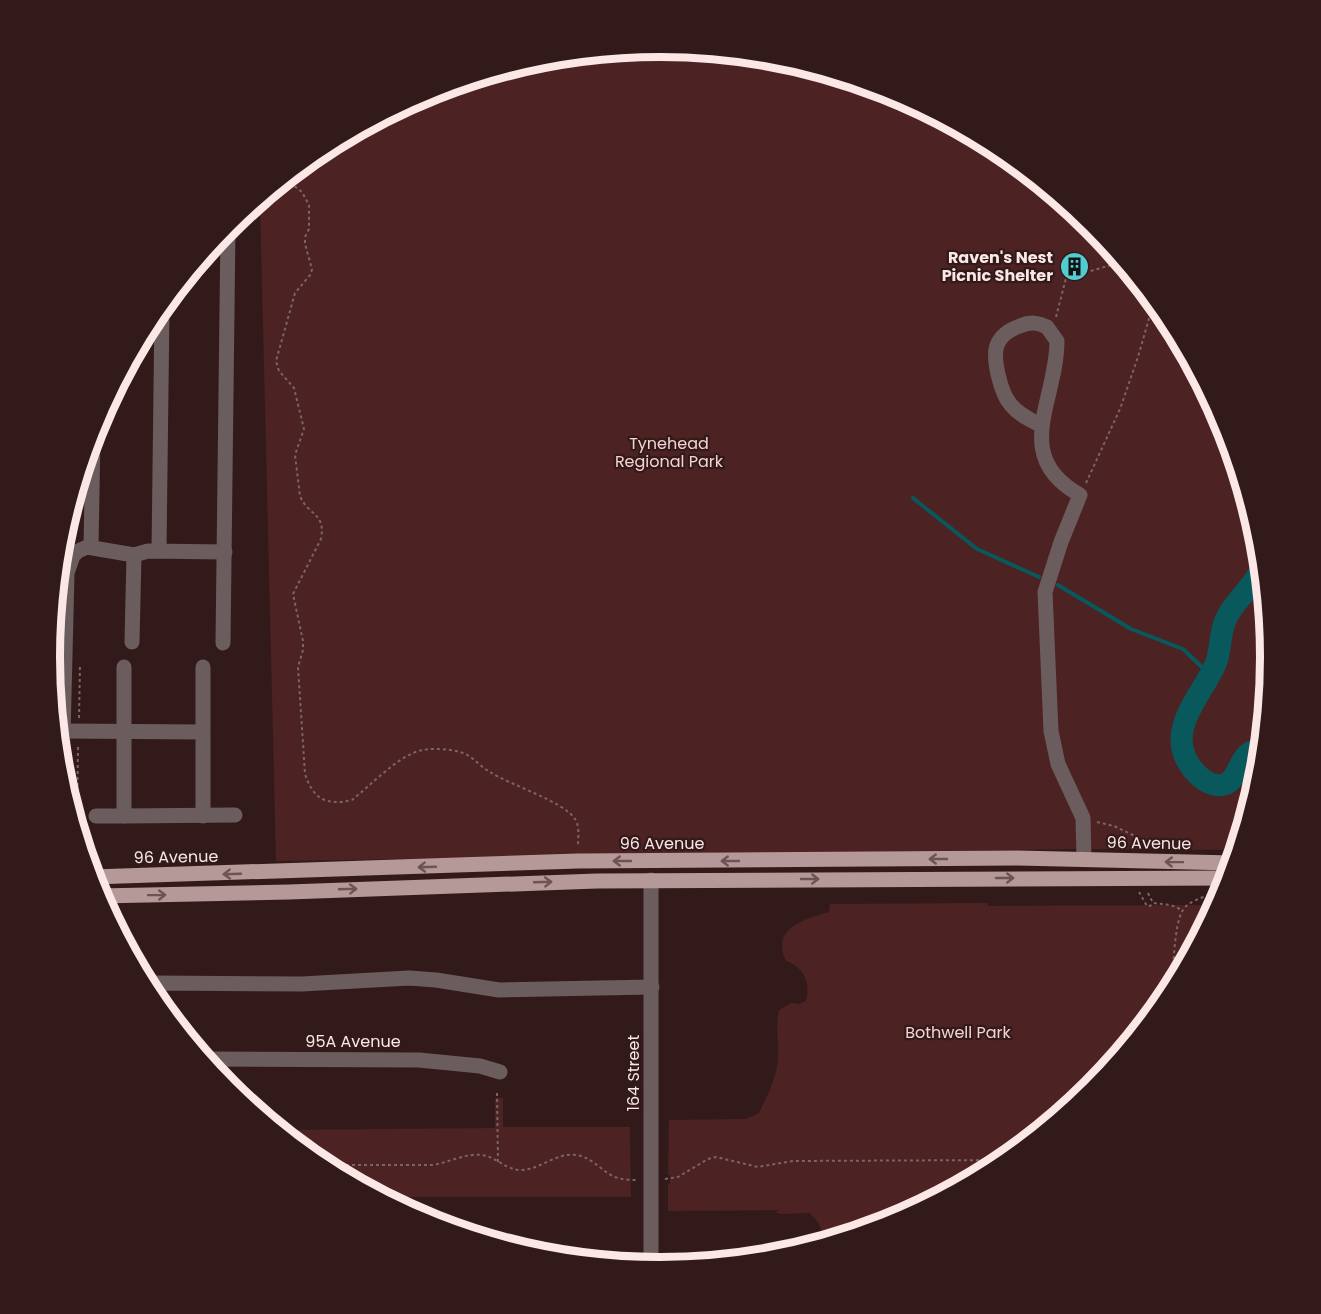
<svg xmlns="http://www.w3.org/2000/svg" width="1321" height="1314" viewBox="0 0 1321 1314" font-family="Poppins,sans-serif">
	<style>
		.green { fill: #4d2223 }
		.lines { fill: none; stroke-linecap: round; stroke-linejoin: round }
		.stream { stroke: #09585b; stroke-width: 4 }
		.river { stroke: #09585b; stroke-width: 22 }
		.path { stroke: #7b6463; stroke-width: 2; stroke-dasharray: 3 3; stroke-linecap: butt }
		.minor { stroke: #6b5d5d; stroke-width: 15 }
		.major { stroke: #b59898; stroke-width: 15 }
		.oneway { stroke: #6e5353 }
		.labels { text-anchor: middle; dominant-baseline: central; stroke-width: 4.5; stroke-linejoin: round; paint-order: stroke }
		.poi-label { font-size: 16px; font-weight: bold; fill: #fae7e6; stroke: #331a1a; text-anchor: end }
		.park-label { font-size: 16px; fill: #f6d3d2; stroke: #331a1a }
		.street-label { font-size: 16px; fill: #fae7e6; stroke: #331a1a }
		.rim { fill: none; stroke: #fae7e6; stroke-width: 8 }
	</style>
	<rect width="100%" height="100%" fill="#331a1a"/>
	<g class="green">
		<path d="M 661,47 L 780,58 L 894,93 L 1000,150 L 1092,226 L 1168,318 L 1225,424 L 1259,538 L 1271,657 L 1259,776 L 1237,850 L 1073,849 L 276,861 L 260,200 L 322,149 L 427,93 L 542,58 Z"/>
		<path d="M 1219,900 L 1168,996 L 1092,1089 L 999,1165 L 894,1221 L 819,1244 C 824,1230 820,1222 809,1213 L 781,1214 L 775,1212 L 780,1210 L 668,1211 L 668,1184 L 670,1184 L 670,1175 L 668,1175 L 669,1120 L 746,1119 L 759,1113 C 767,1097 777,1077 778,1058 C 779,1042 775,1027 779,1010 L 791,1003 L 799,1004 L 806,1001 C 811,983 804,967 786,961 C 770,928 805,919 829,912 L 830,904 L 988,903 L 988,906 L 1211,905 Z"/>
		<path d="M 495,1098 L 503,1098 L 503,1127 L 630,1127 L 631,1197 L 382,1197 L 321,1164 L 279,1130 L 495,1128 Z"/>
	</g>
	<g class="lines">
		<g class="stream">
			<path d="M 913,498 L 977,549 L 1039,577"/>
			<path d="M 1058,585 L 1131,629 L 1183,649 L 1210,675"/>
		</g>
		<path class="river" d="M 1261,557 C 1261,563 1261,570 1258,575 C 1250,589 1236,600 1228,615 C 1219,630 1222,647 1216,663 C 1202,696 1164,730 1191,767 C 1197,775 1205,783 1216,785 C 1243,789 1235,745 1262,751"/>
		<g class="path">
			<path d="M 285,179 L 302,192 L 309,205 L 309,229 L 305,237 L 305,244 L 312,269 L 311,274 L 295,293 L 276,361 L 279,371 L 294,388 L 304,429 L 295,455 L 300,496 C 308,516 326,512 321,539 L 293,594 L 303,641 L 303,650 L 298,667 L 305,774 C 313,799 326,806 352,800 C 370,786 401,753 423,750 C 434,748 449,749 460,752 C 472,755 479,766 490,772 C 510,785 563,801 575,819 C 580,826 578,838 578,846"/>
			<path d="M 1056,317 L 1066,278 L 1122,262"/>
			<path d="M 1086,483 L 1120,409 L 1138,357 L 1154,301"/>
			<path d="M 67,519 L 77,501"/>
			<path d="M 79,718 L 80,664"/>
			<path d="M 1097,822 L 1114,826 L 1158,847"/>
			<path d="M 77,828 L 78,745"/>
			<path d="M 1139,892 L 1147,906 L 1150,906 L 1153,903"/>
			<path d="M 1148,893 L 1153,903 L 1171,905 L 1182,910"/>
			<path d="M 1172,989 C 1173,972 1174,923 1183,910 C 1188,901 1206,896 1216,893"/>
			<path d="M 497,1093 L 498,1162"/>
			<path d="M 322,1165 L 432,1165 C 448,1163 465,1153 481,1155 C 495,1156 505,1169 519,1170 C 539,1171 556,1152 576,1155 C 592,1157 601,1171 615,1177 C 623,1180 631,1180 638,1180"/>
			<path d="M 665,1179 L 678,1177 L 708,1159 L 716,1157 L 758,1167 L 793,1161 L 1005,1160"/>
		</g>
		<g class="minor">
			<path d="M 1042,426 C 1031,420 1019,415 1011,405 C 1001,394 991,356 998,343 C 1003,333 1011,329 1020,326 C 1030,322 1037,322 1047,327 L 1057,341 C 1057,401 1010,456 1080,495 L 1061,542 L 1045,592 L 1051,731 L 1058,764 L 1083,818 L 1084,859"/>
			<path d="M 91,547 L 93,435"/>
			<path d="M 159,551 L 162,307"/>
			<path d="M 132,642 L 134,555"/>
			<path d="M 223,643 L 228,226"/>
			<path d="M 203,667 L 203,816"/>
			<path d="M 63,731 L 202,732"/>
			<path d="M 62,776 L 67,573 L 73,556 L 78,551 L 87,547 L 134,555 L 148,551 L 225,552"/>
			<path d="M 96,816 L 124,816 L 124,667"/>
			<path d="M 124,816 L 235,815"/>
			<path d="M 153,996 L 153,983 L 302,984 L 409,978 L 436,980 L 499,990 L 652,987"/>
			<path d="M 205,1059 L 419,1060 L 480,1066 L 500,1072"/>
			<path d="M 651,1267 L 651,880"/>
		</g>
		<g class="major">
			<path d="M 92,877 L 578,861 L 1018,858 L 1233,863"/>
			<path d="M 99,896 L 289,892 L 597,881 L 1228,878"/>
		</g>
	</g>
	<defs><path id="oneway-shaft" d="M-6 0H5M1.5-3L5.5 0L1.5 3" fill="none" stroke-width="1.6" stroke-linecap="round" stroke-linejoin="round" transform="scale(1.5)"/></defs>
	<g class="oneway">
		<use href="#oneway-shaft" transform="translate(938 859) rotate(180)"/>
		<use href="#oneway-shaft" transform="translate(622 861) rotate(180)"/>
		<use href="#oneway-shaft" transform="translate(730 861) rotate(180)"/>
		<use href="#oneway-shaft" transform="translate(1174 862) rotate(-179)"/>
		<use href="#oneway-shaft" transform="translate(427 867) rotate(178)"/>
		<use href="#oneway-shaft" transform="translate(232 874) rotate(178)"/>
		<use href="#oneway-shaft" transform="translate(1005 878)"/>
		<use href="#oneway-shaft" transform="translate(810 879)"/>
		<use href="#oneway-shaft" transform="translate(543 882) rotate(-2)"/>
		<use href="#oneway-shaft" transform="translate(348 889) rotate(-2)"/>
		<use href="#oneway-shaft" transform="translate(157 895) rotate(-1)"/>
	</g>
	<defs>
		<symbol id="building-disc" viewBox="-11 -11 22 22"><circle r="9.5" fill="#51ccd1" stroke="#331a1a"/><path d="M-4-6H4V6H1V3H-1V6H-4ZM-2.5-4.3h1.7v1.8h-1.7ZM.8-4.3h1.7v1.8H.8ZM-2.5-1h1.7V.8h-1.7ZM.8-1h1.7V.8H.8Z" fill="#111"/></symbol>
	</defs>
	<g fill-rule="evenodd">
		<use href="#building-disc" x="1058" y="250" width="33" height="33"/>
	</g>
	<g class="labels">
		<g class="poi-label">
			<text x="1053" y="257">Raven's Nest<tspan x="1053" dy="18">Picnic Shelter</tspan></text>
		</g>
		<g class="park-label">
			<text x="669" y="443">Tynehead<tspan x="669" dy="18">Regional Park</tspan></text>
			<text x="958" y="1032">Bothwell Park</text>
		</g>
		<g class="street-label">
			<text x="662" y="843">96 Avenue</text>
			<text transform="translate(1149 843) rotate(1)">96 Avenue</text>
			<text transform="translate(176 857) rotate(-1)">96 Avenue</text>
			<text x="353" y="1041">95A Avenue</text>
			<text transform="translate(633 1073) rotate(-90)">164 Street</text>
		</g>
	</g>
	<path d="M0 0H1321V1314H0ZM60 657a600 600 0 1 1 1200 0a600 600 0 1 1-1200 0Z" fill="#331a1a" fill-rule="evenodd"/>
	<path class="rim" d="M60 657a600 600 0 1 1 1200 0a600 600 0 1 1-1200 0Z"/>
</svg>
